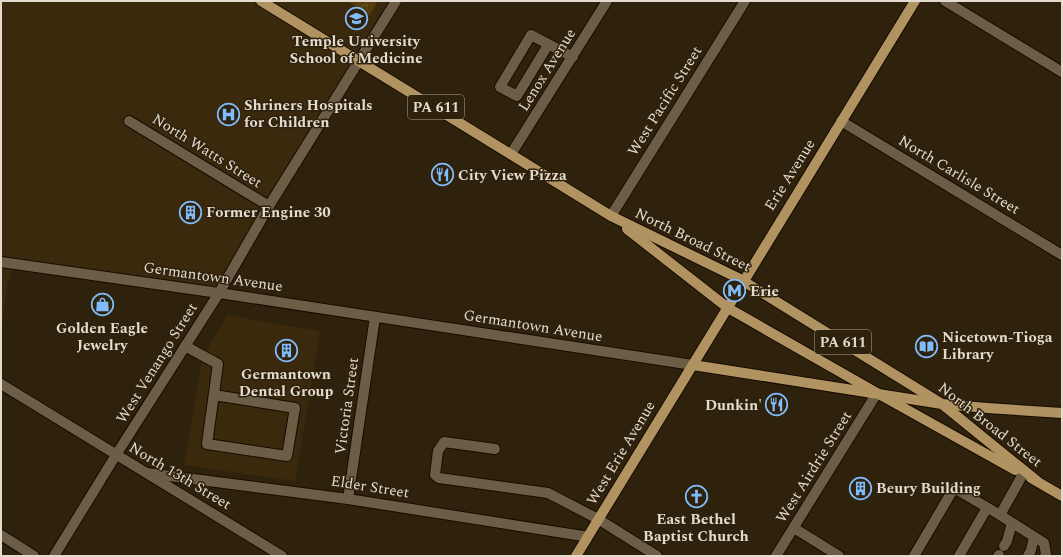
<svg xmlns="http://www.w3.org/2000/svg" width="1063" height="557" viewBox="0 0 1063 557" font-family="Spectral,serif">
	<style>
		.built { fill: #3a290c }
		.grass { fill: url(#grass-tufts) }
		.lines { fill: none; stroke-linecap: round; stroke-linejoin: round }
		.minor-casing { stroke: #170b00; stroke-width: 12 }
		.major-casing { stroke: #170b00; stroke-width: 12 }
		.minor { stroke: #6c5d47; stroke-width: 10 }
		.major { stroke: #b19261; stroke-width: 10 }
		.labels { text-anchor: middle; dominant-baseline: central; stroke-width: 3; stroke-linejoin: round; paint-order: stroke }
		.shield { fill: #2f220d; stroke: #ada494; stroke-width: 1 }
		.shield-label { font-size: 14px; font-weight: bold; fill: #e3dbce }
		.poi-label { font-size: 15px; font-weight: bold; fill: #e3dbce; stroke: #2f220d; text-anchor: start }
		.street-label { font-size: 15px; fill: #e3dbce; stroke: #2f220d }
	</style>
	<defs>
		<pattern id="grass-tufts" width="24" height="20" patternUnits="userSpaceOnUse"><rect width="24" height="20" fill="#543b0b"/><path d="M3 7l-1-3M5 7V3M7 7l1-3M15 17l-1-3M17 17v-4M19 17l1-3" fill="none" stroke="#6c572d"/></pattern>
	</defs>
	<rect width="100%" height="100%" fill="#2f220d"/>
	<g class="built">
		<path d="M 1,1 L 396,1 L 219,293 L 13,264 L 7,288 L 1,332 Z"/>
		<path d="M 227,315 L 320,331 L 295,481 L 184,465 L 202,359 Z"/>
	</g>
	<path class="grass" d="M 348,1 L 378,1 L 370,15 Z"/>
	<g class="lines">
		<defs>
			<g id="minor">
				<path d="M 945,1 L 1062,72"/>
				<path d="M 548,45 L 517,96 L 500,87 L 531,35 L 573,57"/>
				<path d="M 129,121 L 269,206"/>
				<path d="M 841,121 L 1062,255"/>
				<path d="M 511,154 L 607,1"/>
				<path d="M 611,216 L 745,1"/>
				<path d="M 1,262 L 219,293 L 693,365"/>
				<path d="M 185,346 L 218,364 L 207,444 L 287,456 L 295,408 L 214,395"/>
				<path d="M 1,384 L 282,556"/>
				<path d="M 495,449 L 444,442 L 438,451 L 435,475 L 439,478 L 548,493 L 598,519 L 657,556"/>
				<path d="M 147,473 L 348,499 L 583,536 L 587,538"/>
				<path d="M 348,499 L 375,317"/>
				<path d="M 1000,515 L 1044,543 L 1046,554 L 1045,556"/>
				<path d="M 794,528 L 839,556"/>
				<path d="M 1,535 L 34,556"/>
				<path d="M 1004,546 L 1007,541 L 1012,523"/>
				<path d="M 54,556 L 116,455 L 219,293 L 269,206 L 396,1"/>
				<path d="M 776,556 L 877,393"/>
				<path d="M 914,556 L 954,488 L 1000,515 L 1023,474"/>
				<path d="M 959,556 L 987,508"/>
				<path d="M 998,556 L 999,555"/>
				<path d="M 1028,556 L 1031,550 L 1034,537"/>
			</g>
			<g id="major">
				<path d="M 261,1 L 611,216 L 740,279 L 942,404 L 1037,481"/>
				<path d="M 627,229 L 728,308 L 877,393 L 1015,470"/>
				<path d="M 693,365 L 942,404 L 987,408 L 1062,413"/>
				<path d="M 1031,478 L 1062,496"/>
				<path d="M 576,556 L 915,1"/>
			</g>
		</defs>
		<use href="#minor" class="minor-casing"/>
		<use href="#major" class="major-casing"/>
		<use href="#minor" class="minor"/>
		<use href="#major" class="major"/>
	</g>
	<defs>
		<symbol id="university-ring" viewBox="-11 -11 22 22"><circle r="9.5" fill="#2f220d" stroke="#81bcfa" stroke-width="1.5"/><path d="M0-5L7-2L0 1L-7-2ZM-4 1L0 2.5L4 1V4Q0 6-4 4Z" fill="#81bcfa"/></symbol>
		<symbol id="hospital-ring" viewBox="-11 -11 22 22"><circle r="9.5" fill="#2f220d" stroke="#81bcfa" stroke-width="1.5"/><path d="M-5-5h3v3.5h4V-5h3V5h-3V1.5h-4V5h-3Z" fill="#81bcfa"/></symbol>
		<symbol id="restaurant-ring" viewBox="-11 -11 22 22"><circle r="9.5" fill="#2f220d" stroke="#81bcfa" stroke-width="1.5"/><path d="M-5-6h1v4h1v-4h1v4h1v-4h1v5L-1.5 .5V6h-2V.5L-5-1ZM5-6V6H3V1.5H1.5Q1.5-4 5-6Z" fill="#81bcfa"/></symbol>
		<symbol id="building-ring" viewBox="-11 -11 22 22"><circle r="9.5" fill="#2f220d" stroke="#81bcfa" stroke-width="1.5"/><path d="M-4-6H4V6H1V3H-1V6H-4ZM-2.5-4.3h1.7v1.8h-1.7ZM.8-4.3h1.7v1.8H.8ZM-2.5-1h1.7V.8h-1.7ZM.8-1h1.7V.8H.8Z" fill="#81bcfa"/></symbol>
		<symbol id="metro-ring" viewBox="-11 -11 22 22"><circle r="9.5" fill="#2f220d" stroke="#81bcfa" stroke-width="1.5"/><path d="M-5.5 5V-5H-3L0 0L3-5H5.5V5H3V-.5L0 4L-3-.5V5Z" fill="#81bcfa"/></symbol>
		<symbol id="shop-ring" viewBox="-11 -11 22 22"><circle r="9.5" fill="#2f220d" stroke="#81bcfa" stroke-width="1.5"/><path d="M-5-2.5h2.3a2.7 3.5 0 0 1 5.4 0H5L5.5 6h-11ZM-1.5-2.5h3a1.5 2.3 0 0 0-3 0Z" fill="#81bcfa"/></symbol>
		<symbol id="library-ring" viewBox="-11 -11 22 22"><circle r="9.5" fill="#2f220d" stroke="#81bcfa" stroke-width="1.5"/><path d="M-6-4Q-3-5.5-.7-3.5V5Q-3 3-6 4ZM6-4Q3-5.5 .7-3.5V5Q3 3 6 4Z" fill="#81bcfa"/></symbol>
		<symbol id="church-ring" viewBox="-11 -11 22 22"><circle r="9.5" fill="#2f220d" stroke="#81bcfa" stroke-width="1.5"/><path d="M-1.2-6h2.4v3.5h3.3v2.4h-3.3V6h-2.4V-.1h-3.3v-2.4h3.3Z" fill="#81bcfa"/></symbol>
	</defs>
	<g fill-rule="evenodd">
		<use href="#university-ring" x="344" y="6" width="25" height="25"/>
		<use href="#hospital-ring" x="216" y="102" width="25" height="25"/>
		<use href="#restaurant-ring" x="430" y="162" width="25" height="25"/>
		<use href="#building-ring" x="178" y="200" width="25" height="25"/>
		<use href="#metro-ring" x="722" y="278" width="25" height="25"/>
		<use href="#shop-ring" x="90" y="292" width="25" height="25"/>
		<use href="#library-ring" x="914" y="334" width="25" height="25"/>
		<use href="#building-ring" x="274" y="338" width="25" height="25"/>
		<use href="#restaurant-ring" x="764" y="392" width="25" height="25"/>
		<use href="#building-ring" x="848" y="476" width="25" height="25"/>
		<use href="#church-ring" x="684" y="484" width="25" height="25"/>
	</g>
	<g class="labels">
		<g class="shield">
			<rect x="408" y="95" width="56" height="24" rx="3"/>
			<rect x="815" y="330" width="56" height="24" rx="3"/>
		</g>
		<g class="shield-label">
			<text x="436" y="107">PA 611</text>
			<text x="843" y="342">PA 611</text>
		</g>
		<g class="poi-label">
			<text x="356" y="41" text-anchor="middle">Temple University<tspan x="356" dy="17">School of Medicine</tspan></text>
			<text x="244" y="105">Shriners Hospitals<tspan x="244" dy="17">for Children</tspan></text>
			<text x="458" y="175">City View Pizza</text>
			<text x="206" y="212">Former Engine 30</text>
			<text x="750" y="291">Erie</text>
			<text x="102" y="328" text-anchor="middle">Golden Eagle<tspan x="102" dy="17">Jewelry</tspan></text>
			<text x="942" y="337">Nicetown-Tioga<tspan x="942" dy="17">Library</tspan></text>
			<text x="286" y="374" text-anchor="middle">Germantown<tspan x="286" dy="17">Dental Group</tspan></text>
			<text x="762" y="405" text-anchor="end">Dunkin'</text>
			<text x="876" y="488">Beury Building</text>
			<text x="696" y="519" text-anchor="middle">East Bethel<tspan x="696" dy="17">Baptist Church</tspan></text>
		</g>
		<g class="street-label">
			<text transform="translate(547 70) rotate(-58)">Lenox Avenue</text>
			<text transform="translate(665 101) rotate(-58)">West Pacific Street</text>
			<text transform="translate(207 151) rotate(32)">North Watts Street</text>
			<text transform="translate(790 175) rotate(-58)">Erie Avenue</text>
			<text transform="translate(959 175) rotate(31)">North Carlisle Street</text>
			<text transform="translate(693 240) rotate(26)">North Broad Street</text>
			<text transform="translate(213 277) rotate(8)">Germantown Avenue</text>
			<text transform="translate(533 326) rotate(9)">Germantown Avenue</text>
			<text transform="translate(157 363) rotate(-58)">West Venango Street</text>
			<text transform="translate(347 406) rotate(-82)">Victoria Street</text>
			<text transform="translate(990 425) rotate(38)">North Broad Street</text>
			<text transform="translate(621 453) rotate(-59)">West Erie Avenue</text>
			<text transform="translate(814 467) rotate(-58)">West Airdrie Street</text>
			<text transform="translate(180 476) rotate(31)">North 13th Street</text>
			<text transform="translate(370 487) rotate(9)">Elder Street</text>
		</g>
	</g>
	<rect width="1063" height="557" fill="none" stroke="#e3dbce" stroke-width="4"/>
</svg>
